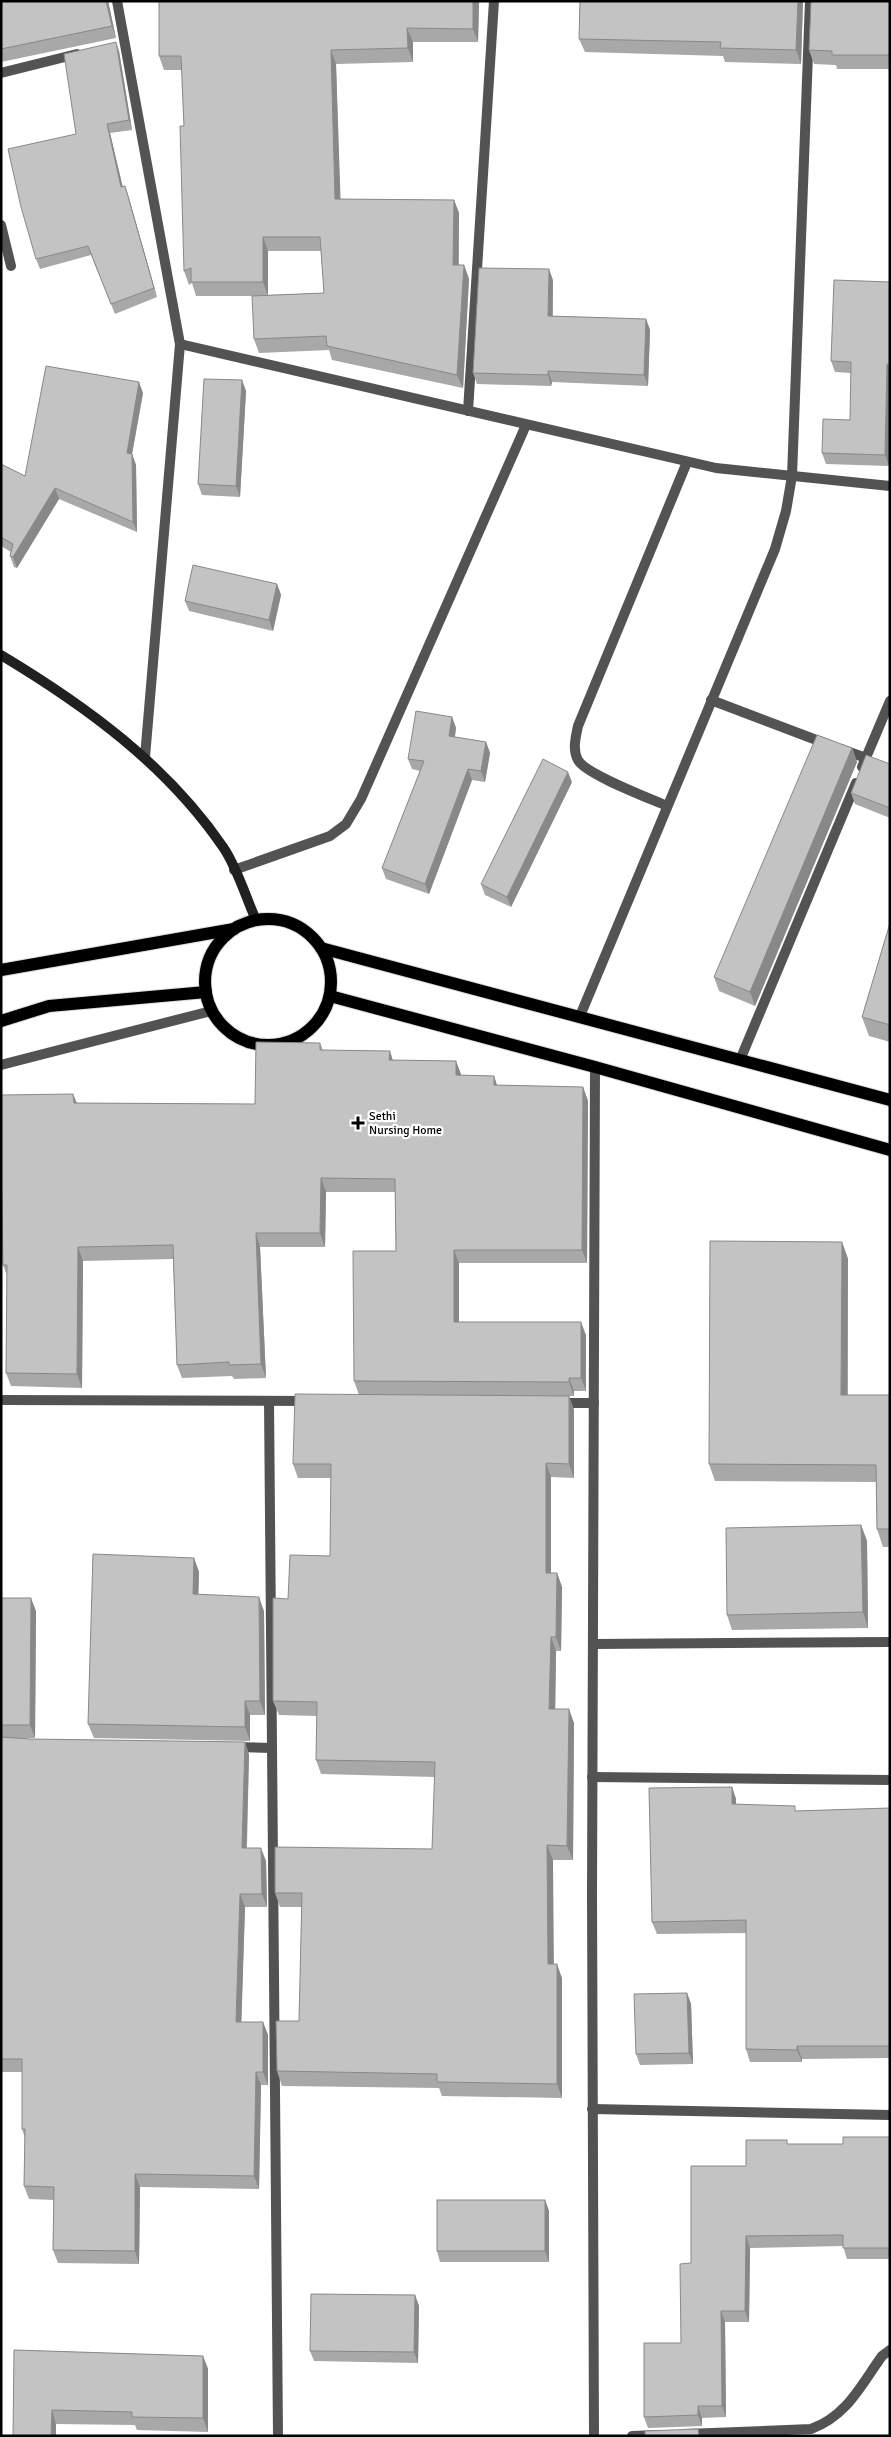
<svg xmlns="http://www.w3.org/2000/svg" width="891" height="2437" viewBox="0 0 891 2437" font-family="Signika,sans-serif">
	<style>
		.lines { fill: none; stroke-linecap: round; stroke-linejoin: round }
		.primary-casing { stroke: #dbdbdb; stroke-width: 14 }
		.street { stroke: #535353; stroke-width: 10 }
		.secondary { stroke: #202020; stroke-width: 10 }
		.primary { stroke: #000; stroke-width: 12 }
		.wall { fill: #a8a8a8; fill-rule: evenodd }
		.shaded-wall { fill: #888 }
		.building { fill: #c3c3c3; stroke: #888 }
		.poi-dot { fill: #000; stroke: #fff; stroke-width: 2 }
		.labels { text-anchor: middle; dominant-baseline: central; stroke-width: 4.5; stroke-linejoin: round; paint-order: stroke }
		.poi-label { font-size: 12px; fill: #000; stroke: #fff; text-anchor: start }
	</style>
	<rect width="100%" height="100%" fill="#fff"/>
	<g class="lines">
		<defs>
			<g id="primary">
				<circle cx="268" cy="982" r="63"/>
				<path d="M 321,948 L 890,1100"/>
				<path d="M 1,970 L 234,929"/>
				<path d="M 330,996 L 595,1067 L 890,1150"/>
				<path d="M 1,1021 L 49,1006 L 206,992"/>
			</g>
		</defs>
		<use href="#primary" class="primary-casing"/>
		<g class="street">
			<path d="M 117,1 L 180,344 L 145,757"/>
			<path d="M 1,73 L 77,54"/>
			<path d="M 1,225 L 11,266"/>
			<path d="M 180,344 L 716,468 L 890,486"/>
			<path d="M 468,411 L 494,1"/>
			<path d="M 711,700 L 827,744"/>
			<path d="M 841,749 L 866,758"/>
			<path d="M 862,767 L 890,701"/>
			<path d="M 667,806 C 649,798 585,774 578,760 C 572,750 576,736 578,726 L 687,462"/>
			<path d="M 234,870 L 330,836 L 346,824 L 361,799 L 526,425"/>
			<path d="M 580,1016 L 775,549 L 786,511 L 792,476 L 810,1"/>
			<path d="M 740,1060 L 856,783"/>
			<path d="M 1,1065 L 211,1011"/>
			<path d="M 1,1400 L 308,1401"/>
			<path d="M 269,1401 L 278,2436"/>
			<path d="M 560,1403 L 594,1403"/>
			<path d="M 593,1644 L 890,1642"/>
			<path d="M 233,1747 L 272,1748"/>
			<path d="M 592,1777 L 890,1780"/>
			<path d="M 592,2109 L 890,2115"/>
			<path d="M 686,2434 L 811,2429 C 847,2416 861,2385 882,2356 L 890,2350"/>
			<path d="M 594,2436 L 592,1894 L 595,1067"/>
			<path d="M 632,2436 L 657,2435"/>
		</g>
		<path class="secondary" d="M 1,655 C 86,706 167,765 223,847 C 237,867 246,898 256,920"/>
		<use href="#primary" class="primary"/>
	</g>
	<g class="wall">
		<path d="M 1,1 L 108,1 L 116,38 L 1,62 Z"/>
		<path d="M 159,1 L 479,1 L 478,42 L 413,42 L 413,62 L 336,64 L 340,199 L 454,200 L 459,213 L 459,265 L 464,265 L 469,279 L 463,388 L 332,360 L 329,350 L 259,353 L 254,339 L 263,296 L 196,296 L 192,283 L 189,285 L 184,271 L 184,126 L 182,70 L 164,70 L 159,56 ZM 268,251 L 321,251 L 324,293 L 268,295 Z"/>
		<path d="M 803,1 L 801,64 L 725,62 L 723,56 L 585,52 L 579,39 Z"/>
		<path d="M 890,1 L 890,69 L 837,69 L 836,65 L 814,64 L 809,50 Z"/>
		<path d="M 119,51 L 132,130 L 110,133 L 122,186 L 125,186 L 128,195 L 157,297 L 115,314 L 91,255 L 40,269 L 36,259 L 76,134 Z"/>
		<path d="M 553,280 L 553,316 L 646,319 L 650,330 L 648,386 L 552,382 L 551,386 L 477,384 L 473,373 Z"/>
		<path d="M 890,282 L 889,466 L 826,464 L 822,453 L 850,420 L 851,373 L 835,372 L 831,361 Z"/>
		<path d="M 242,380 L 246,391 L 240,497 L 202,495 L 198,484 Z"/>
		<path d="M 143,393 L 132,454 L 136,465 L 137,532 L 59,499 L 17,568 L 14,567 L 10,556 L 11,552 L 1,546 L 1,464 L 25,476 Z"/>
		<path d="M 277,584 L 281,595 L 273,631 L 189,611 L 185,601 Z"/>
		<path d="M 452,717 L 456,728 L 455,737 L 486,742 L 490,753 L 485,782 L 472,780 L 429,894 L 386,879 L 382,868 L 420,771 L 412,769 L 408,759 Z"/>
		<path d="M 852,748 L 857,762 L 755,1006 L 719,991 L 714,977 Z"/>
		<path d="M 890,764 L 890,818 L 855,804 L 851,793 Z"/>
		<path d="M 572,782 L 511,907 L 485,895 L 481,884 Z"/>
		<path d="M 890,923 L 890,1042 L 869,1036 L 862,1017 Z"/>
		<path d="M 320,1043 L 323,1050 L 393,1060 L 461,1074 L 461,1075 L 494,1076 L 497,1085 L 583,1087 L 588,1101 L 587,1263 L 459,1263 L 459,1322 L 586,1335 L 586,1391 L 574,1391 L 574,1396 L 569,1396 L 574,1410 L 574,1478 L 551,1477 L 551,1573 L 557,1573 L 562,1587 L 561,1651 L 556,1651 L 555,1709 L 574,1723 L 573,1860 L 553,1860 L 553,1964 L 562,1978 L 562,2098 L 442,2096 L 439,2088 L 282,2086 L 277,2071 L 299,2021 L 302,1907 L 280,1907 L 275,1893 L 432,1849 L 435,1777 L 321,1774 L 316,1760 L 317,1716 L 279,1715 L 273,1701 L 288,1599 L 330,1556 L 331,1478 L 298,1478 L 293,1464 L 359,1395 L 354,1381 L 396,1251 L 395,1192 L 326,1192 L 325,1247 L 260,1247 L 266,1378 L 234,1379 L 232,1376 L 182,1378 L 177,1365 L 173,1259 L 83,1261 L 82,1388 L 11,1386 L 6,1373 L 7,1275 L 3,1265 L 73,1094 L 77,1103 L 255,1104 Z"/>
		<path d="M 842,1242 L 848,1259 L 848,1395 L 890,1395 L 890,1547 L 883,1547 L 877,1529 L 876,1482 L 715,1481 L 709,1464 Z"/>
		<path d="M 861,1525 L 867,1541 L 868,1628 L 732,1630 L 727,1615 Z"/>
		<path d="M 194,1558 L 199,1572 L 198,1595 L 264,1611 L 265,1715 L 250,1715 L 250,1741 L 94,1738 L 88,1724 Z"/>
		<path d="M 1,1598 L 36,1611 L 35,1738 L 9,1738 L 30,1739 L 245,1742 L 249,1755 L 247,1848 L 266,1861 L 267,1907 L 245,1907 L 241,2022 L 263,2022 L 268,2035 L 268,2085 L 261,2085 L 259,2189 L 140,2187 L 139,2264 L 58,2263 L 53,2250 L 54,2200 L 29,2199 L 24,2186 L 25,2138 L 22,2129 L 22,2072 L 1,2072 Z"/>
		<path d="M 732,1787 L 736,1799 L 736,1804 L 797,1811 L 890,1808 L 890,2058 L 802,2059 L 802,2062 L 750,2062 L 746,2049 L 746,1933 L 657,1934 L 652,1922 Z"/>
		<path d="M 687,1993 L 691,2004 L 693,2064 L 640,2065 L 636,2054 Z"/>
		<path d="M 890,2137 L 890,2259 L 847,2259 L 843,2246 L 750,2248 L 749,2322 L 725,2322 L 726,2417 L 702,2418 L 702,2426 L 648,2428 L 644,2417 L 681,2343 L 691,2263 L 746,2166 L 788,2144 L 843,2144 Z"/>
		<path d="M 545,2200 L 549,2211 L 549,2262 L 440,2262 L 437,2251 Z"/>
		<path d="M 415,2295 L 419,2306 L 418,2363 L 314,2361 L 310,2351 Z"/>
		<path d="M 14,2350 L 203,2356 L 208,2369 L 208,2432 L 137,2430 L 135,2425 L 56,2424 Z"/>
	</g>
	<g class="shaded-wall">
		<path d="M 106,1 L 108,1 L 116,38 L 112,26 Z"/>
		<path d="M 473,1 L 479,1 L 478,42 L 473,29 Z"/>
		<path d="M 798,1 L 803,1 L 801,64 L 796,50 Z"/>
		<path d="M 407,28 L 413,42 L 413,62 L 408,48 Z"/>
		<path d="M 116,42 L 119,51 L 132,130 L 129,120 Z"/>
		<path d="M 331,50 L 336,64 L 341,213 L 335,199 Z"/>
		<path d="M 107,124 L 110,133 L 125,196 L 121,187 Z"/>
		<path d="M 125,186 L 128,195 L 157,297 L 154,288 Z"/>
		<path d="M 454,200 L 459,213 L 458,279 L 453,265 Z"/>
		<path d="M 263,237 L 268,251 L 268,296 L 263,282 Z"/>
		<path d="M 464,265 L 469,279 L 463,388 L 457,375 Z"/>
		<path d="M 549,269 L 553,280 L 552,327 L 548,316 Z"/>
		<path d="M 646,319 L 650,330 L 648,386 L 644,375 Z"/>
		<path d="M 887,364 L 890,370 L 889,466 L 885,455 Z"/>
		<path d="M 548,371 L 552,382 L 551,386 L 548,375 Z"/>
		<path d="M 242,380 L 246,391 L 240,497 L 236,486 Z"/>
		<path d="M 139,382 L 143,393 L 132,454 L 136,465 L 137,532 L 133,522 L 127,453 Z"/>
		<path d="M 55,488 L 59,499 L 17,568 L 13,557 Z"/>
		<path d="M 277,584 L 281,595 L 273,631 L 269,620 Z"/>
		<path d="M 452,717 L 456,728 L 453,747 L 449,736 Z"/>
		<path d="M 486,742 L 490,753 L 485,782 L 481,771 Z"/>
		<path d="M 852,748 L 857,762 L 755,1006 L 750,992 Z"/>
		<path d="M 468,769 L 472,780 L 429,894 L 425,884 Z"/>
		<path d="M 568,772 L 572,782 L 511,907 L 507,897 Z"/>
		<path d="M 390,1051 L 394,1064 L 389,1060 Z"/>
		<path d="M 456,1061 L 461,1074 L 461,1088 L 456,1075 Z"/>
		<path d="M 494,1076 L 498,1089 L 494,1085 Z"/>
		<path d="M 583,1087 L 588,1101 L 587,1263 L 582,1250 Z"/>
		<path d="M 73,1094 L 78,1107 L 74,1103 Z"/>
		<path d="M 321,1178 L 326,1192 L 325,1247 L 320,1233 Z"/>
		<path d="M 256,1233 L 260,1247 L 266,1378 L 261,1364 Z"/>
		<path d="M 842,1242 L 848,1259 L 847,1413 L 841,1395 Z"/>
		<path d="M 78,1247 L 83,1261 L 82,1388 L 77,1374 Z"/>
		<path d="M 454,1250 L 459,1263 L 459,1335 L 454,1322 Z"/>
		<path d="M 581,1322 L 586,1335 L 586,1391 L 581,1378 Z"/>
		<path d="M 569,1378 L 574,1391 L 574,1396 L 569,1382 Z"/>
		<path d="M 569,1396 L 574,1410 L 574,1478 L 569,1464 Z"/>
		<path d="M 546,1463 L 551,1477 L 551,1587 L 546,1573 Z"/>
		<path d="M 861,1525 L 867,1541 L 868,1628 L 863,1612 Z"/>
		<path d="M 194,1558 L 199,1572 L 198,1608 L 193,1594 Z"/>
		<path d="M 557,1573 L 562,1587 L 561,1651 L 556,1637 Z"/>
		<path d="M 259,1597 L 264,1611 L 265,1715 L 260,1701 Z"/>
		<path d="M 31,1598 L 36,1611 L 35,1738 L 30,1725 Z"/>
		<path d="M 551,1637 L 556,1651 L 555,1723 L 549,1709 Z"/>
		<path d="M 245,1701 L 250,1715 L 250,1741 L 245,1727 Z"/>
		<path d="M 569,1709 L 574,1723 L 573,1860 L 567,1846 Z"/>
		<path d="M 245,1742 L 249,1755 L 246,1861 L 242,1848 Z"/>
		<path d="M 732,1787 L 736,1799 L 736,1817 L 732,1804 Z"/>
		<path d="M 547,1845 L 553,1860 L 554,1979 L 548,1964 Z"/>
		<path d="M 261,1848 L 266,1861 L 267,1907 L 262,1894 Z"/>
		<path d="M 240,1894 L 245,1907 L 241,2035 L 236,2022 Z"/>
		<path d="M 557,1964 L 562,1978 L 562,2098 L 557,2084 Z"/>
		<path d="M 687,1993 L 691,2004 L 693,2064 L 689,2053 Z"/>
		<path d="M 263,2022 L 268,2035 L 268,2085 L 263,2072 Z"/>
		<path d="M 797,2046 L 802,2059 L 802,2062 L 797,2050 Z"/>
		<path d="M 256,2072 L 261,2085 L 259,2189 L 254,2176 Z"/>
		<path d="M 135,2174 L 140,2187 L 139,2264 L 135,2251 Z"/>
		<path d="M 545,2200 L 549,2211 L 549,2262 L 545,2251 Z"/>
		<path d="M 746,2236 L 750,2248 L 749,2322 L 745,2311 Z"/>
		<path d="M 415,2295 L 419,2306 L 418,2363 L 414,2352 Z"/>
		<path d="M 721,2311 L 725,2322 L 726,2417 L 722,2406 Z"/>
		<path d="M 203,2356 L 208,2369 L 208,2432 L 203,2418 Z"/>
		<path d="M 698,2406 L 702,2418 L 702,2426 L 698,2415 Z"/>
		<path d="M 52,2410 L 56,2424 L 56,2436 L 51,2436 Z"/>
	</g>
	<g class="building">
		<path d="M 1,1 L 106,1 L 112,26 L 1,49 Z"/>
		<path d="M 159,1 L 473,1 L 473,29 L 407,28 L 408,48 L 331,50 L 335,199 L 454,200 L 453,265 L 464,265 L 457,375 L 327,346 L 326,336 L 254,339 L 252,296 L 324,293 L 320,237 L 263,237 L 263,282 L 191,282 L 191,268 L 184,271 L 180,126 L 184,126 L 181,56 L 159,56 Z"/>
		<path d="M 580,1 L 798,1 L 796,50 L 720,48 L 721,42 L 579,39 Z"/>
		<path d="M 811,1 L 890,1 L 890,55 L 832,55 L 832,51 L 809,50 Z"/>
		<path d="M 116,42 L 129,120 L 107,124 L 121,187 L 125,186 L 154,288 L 111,304 L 88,246 L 36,259 L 21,207 L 8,149 L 76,134 L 64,54 Z"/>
		<path d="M 479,268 L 549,269 L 548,316 L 646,319 L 644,375 L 548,371 L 548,375 L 473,373 Z"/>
		<path d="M 834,280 L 890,282 L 890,364 L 887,364 L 885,455 L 822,453 L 823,419 L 850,420 L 851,362 L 831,361 Z"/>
		<path d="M 46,366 L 139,382 L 127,453 L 132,454 L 133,522 L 55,488 L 13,557 L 10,556 L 13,544 L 1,537 L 1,464 L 25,476 Z"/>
		<path d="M 204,379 L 242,380 L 236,486 L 198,484 Z"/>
		<path d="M 193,565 L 277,584 L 269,620 L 185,601 Z"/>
		<path d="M 416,711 L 452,717 L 449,736 L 486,742 L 481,771 L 468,769 L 425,884 L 382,868 L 424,761 L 408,759 Z"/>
		<path d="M 817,735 L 852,748 L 750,992 L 714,977 Z"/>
		<path d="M 866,755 L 890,764 L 890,808 L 851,793 Z"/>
		<path d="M 543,759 L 568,772 L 507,897 L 481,884 Z"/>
		<path d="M 890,923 L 890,1025 L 862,1017 Z"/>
		<path d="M 256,1042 L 320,1043 L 320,1050 L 390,1051 L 389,1060 L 456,1061 L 456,1075 L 494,1076 L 494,1085 L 583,1087 L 582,1250 L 454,1250 L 454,1322 L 581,1322 L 581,1378 L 569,1378 L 569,1382 L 354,1381 L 353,1251 L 396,1251 L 395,1179 L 321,1178 L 320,1233 L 256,1233 L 261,1364 L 229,1365 L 229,1362 L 177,1365 L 173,1245 L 78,1247 L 77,1374 L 6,1373 L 7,1265 L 3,1265 L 1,1157 L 1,1095 L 73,1094 L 74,1103 L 255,1104 Z"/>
		<path d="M 710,1241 L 842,1242 L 841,1395 L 890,1395 L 890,1529 L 877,1529 L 876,1465 L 709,1464 Z"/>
		<path d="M 295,1394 L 569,1396 L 569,1464 L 546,1463 L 546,1573 L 557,1573 L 556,1637 L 551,1637 L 549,1709 L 569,1709 L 567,1846 L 547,1845 L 548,1964 L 557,1964 L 557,2084 L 437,2082 L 437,2074 L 277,2071 L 276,2021 L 299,2021 L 302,1893 L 275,1893 L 275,1847 L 432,1849 L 435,1762 L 316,1760 L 317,1702 L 273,1701 L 273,1598 L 288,1599 L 290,1555 L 330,1556 L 331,1464 L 293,1464 Z"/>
		<path d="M 861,1525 L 863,1612 L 727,1615 L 726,1528 Z"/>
		<path d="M 93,1554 L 194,1558 L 193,1594 L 259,1597 L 260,1701 L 245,1701 L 245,1727 L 88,1724 Z"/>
		<path d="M 1,1598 L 31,1598 L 30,1725 L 1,1725 Z"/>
		<path d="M 1,1737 L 30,1739 L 245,1742 L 242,1848 L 261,1848 L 262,1894 L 240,1894 L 236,2022 L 263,2022 L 263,2072 L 256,2072 L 254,2176 L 135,2174 L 135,2251 L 53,2250 L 54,2187 L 24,2186 L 25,2129 L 22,2129 L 22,2059 L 1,2059 Z"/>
		<path d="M 732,1787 L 732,1804 L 795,1806 L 795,1811 L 890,1808 L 890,2046 L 797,2046 L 797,2050 L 746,2049 L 746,1920 L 652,1922 L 649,1788 Z"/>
		<path d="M 687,1993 L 689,2053 L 636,2054 L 634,1994 Z"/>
		<path d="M 843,2137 L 890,2137 L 890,2248 L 843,2248 L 843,2235 L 746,2236 L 745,2311 L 721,2311 L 722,2406 L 698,2406 L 698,2415 L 644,2417 L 644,2343 L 681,2343 L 680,2264 L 691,2263 L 691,2166 L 746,2166 L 746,2140 L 787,2140 L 787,2144 L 843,2144 Z"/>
		<rect x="437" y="2200" width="108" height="51"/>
		<path d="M 311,2294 L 415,2295 L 414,2352 L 310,2351 Z"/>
		<path d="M 14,2350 L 203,2356 L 203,2418 L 132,2417 L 132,2412 L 52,2410 L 51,2436 L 13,2436 Z"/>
		<path d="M 698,2429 L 699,2436 L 645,2436 L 645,2431 Z"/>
	</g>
	<path class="poi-dot" d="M355.5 1115.5h5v5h5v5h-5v5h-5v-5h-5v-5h5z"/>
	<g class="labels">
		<g class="poi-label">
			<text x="369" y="1116">Sethi<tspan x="369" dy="14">Nursing Home</tspan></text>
		</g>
	</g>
	<rect width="891" height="2437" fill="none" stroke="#000000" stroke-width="5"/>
</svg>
